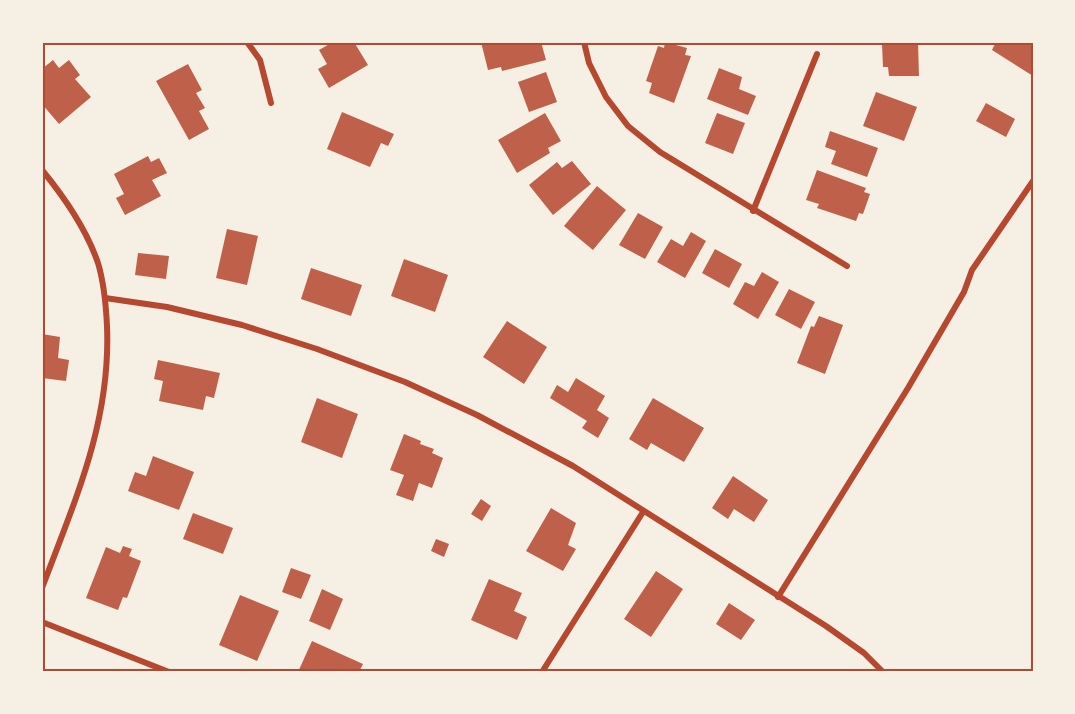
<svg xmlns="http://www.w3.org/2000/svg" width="1075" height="714" viewBox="0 0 1075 714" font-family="Mulish,sans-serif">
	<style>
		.building { fill: #bf614a }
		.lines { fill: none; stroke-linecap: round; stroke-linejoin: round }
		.minor { stroke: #b5482f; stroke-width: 6 }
		.neatline { fill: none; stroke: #b5482f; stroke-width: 2 }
	</style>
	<rect width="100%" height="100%" fill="#f6efe4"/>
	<g class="building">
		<path d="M 333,42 L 354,42 L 368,65 L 329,88 L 318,69 L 327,64 L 319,50 Z"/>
		<path d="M 481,42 L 541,42 L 546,60 L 502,71 L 501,67 L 488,70 Z"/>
		<path d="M 665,42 L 687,48 L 685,55 L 691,56 L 674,103 L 649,93 L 652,83 L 646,81 L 658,46 L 664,48 Z"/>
		<path d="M 996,42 L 1033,43 L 1033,76 L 992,50 Z"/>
		<path d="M 918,43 L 919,76 L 889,76 L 888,67 L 883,67 L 882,44 Z"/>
		<path d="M 53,60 L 59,68 L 69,60 L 80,75 L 75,79 L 91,97 L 59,124 L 42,104 L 42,69 Z"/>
		<path d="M 188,64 L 202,90 L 196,93 L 205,108 L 199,111 L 209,129 L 189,140 L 156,81 Z"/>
		<path d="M 719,68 L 742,77 L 739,89 L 756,96 L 748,115 L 707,99 Z"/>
		<path d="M 546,72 L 557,102 L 529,112 L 518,82 Z"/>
		<path d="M 876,92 L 917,107 L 904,141 L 863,126 Z"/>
		<path d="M 986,103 L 1015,119 L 1006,137 L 976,121 Z"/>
		<path d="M 342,112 L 394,134 L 388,146 L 381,143 L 370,167 L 327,149 Z"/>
		<path d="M 545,113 L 561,141 L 548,148 L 550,153 L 517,173 L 498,140 Z"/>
		<path d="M 717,113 L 745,123 L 733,154 L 705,143 Z"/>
		<path d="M 830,131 L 878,148 L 867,177 L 831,164 L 836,151 L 825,147 Z"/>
		<path d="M 148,156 L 151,162 L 159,158 L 167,173 L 152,180 L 161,196 L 125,215 L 116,198 L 124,194 L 114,174 Z"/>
		<path d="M 572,161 L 591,184 L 553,215 L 529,185 L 557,162 L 562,168 Z"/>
		<path d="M 817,170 L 866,188 L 864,192 L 870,194 L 863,214 L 859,213 L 856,221 L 817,208 L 819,204 L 806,200 Z"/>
		<path d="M 597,186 L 626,210 L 593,250 L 564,226 Z"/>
		<path d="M 638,213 L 663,227 L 645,259 L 619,245 Z"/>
		<path d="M 227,229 L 258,236 L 247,285 L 216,278 Z"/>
		<path d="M 691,232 L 706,241 L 685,278 L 657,262 L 671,239 L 683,246 Z"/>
		<path d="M 715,249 L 742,264 L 729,288 L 702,273 Z"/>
		<path d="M 138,253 L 169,256 L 166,279 L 135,275 Z"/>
		<path d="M 404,259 L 448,275 L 435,312 L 391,296 Z"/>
		<path d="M 311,268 L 362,285 L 351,316 L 301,299 Z"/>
		<path d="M 762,272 L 779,282 L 758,319 L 733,304 L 745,282 L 754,286 Z"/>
		<path d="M 789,289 L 815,302 L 801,329 L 775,315 Z"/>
		<path d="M 819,316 L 843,325 L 825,374 L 797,363 L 811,326 L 814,327 Z"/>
		<path d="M 507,321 L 547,347 L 524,384 L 483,357 Z"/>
		<path d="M 42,334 L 60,337 L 58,358 L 69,360 L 66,381 L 42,378 Z"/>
		<path d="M 158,360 L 220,373 L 214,398 L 206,396 L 203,410 L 159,401 L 163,381 L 154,379 Z"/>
		<path d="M 576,378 L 605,396 L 597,410 L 609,418 L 598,438 L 582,428 L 587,421 L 550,398 L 557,385 L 568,392 Z"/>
		<path d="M 317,398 L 358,414 L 342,458 L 301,442 Z"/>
		<path d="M 653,398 L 704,428 L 684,462 L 651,443 L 647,450 L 629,439 Z"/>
		<path d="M 404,434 L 421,441 L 420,444 L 434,449 L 432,453 L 443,458 L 432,488 L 419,483 L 413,501 L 396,495 L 404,475 L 390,470 Z"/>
		<path d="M 153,456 L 194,472 L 179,510 L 128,491 L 135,472 L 146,476 Z"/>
		<path d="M 733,476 L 768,500 L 754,522 L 734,509 L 728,519 L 712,508 Z"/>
		<path d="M 481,499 L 491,506 L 482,521 L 471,514 Z"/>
		<path d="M 551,508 L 576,523 L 568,545 L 576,549 L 563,571 L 526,551 Z"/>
		<path d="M 193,513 L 233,528 L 223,554 L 183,539 Z"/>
		<path d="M 436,539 L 449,544 L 444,557 L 431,551 Z"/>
		<path d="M 123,546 L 132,549 L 129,556 L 141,561 L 127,598 L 123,597 L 118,610 L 86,598 L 106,547 L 120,553 Z"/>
		<path d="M 291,568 L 311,575 L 301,599 L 282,592 Z"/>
		<path d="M 656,571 L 683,589 L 651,637 L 624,619 Z"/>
		<path d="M 489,579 L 522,593 L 514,611 L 527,617 L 517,640 L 471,620 Z"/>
		<path d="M 322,589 L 343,599 L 330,630 L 309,621 Z"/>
		<path d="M 240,595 L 279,611 L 257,661 L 219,645 Z"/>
		<path d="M 729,603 L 755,620 L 741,640 L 716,624 Z"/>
		<path d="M 312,641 L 363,664 L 359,672 L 298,672 Z"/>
	</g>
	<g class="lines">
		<g class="minor">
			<path d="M 247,42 L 260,60 L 271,103"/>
			<path d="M 584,42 L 589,63 L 606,97 L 628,126 L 660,152 L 847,266"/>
			<path d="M 42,170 C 65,198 86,228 98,263 C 104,283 106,305 107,326 C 111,422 75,500 42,588"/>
			<path d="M 753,211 L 817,54"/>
			<path d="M 105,298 L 167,307 L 242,325 L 317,349 L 405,382 L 477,415 L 573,466 L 826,626 L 864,653 L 883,672"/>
			<path d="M 778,597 L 908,388 L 964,292 L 972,270 L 1033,181"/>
			<path d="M 42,622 L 169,672"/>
			<path d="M 542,672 L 643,512"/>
		</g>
	</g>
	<rect width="1075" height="714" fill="none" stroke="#f6efe4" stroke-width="87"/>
	<rect x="44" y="44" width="988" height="626" class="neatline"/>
</svg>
